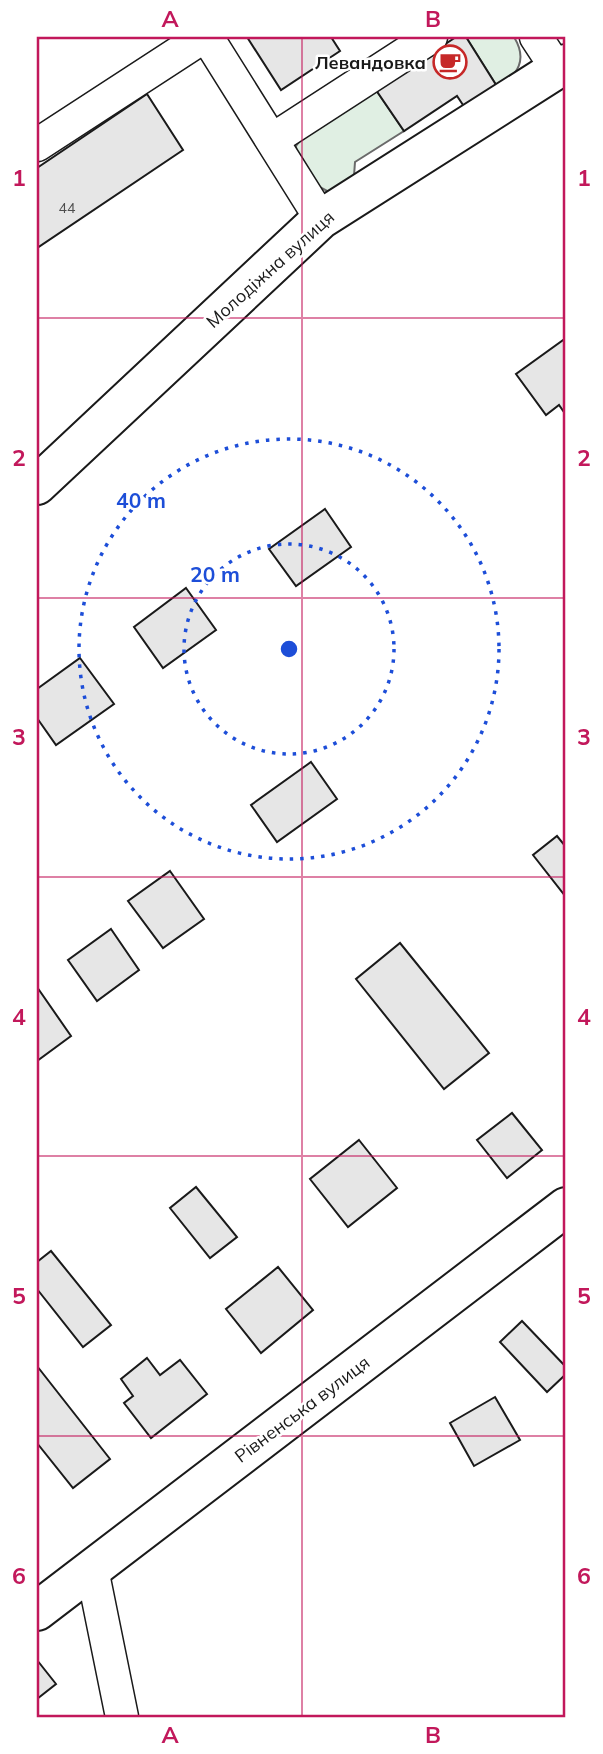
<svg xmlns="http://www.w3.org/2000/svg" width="603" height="1754" viewBox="0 0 603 1754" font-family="Mulish,sans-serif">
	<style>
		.green { fill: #e0efe3; stroke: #6a6a6a; stroke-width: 2 }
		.building { fill: #e6e6e6; stroke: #1a1a1a; stroke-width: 2 }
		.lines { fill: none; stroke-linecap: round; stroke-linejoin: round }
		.minor-casing { stroke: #1a1a1a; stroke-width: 35 }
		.tertiary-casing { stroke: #1a1a1a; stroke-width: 42 }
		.secondary-casing { stroke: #1a1a1a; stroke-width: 42 }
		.minor { stroke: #fff; stroke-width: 32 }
		.tertiary { stroke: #fff; stroke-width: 38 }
		.secondary { stroke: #fff; stroke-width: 38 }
		.grid { fill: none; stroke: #c2185b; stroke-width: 2; stroke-opacity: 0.55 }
		.ring { fill: none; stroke: #1d4ed8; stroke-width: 3.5; stroke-dasharray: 3.5 7 }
		.labels { text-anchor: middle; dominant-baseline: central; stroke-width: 5; stroke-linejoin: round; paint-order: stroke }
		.number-label { font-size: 14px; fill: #4d4d4d }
		.poi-label { font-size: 18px; font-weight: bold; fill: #1a1a1a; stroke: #fff; text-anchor: end }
		.street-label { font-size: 18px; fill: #1a1a1a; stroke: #fff }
		.centre { fill: #1d4ed8; stroke: #fff; stroke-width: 3.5 }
		.ring-label { font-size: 21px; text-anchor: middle; font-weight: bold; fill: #1d4ed8; stroke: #fff; stroke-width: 5; stroke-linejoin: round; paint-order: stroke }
		.neatline { fill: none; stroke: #c2185b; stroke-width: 2.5 }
		.grid-label { font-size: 23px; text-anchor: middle; font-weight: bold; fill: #c2185b }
	</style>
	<rect width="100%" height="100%" fill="#fff"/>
	<g class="green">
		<path d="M 466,37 L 514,37 C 528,60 518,74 498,88 Z"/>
		<path d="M 376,90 L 404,131 L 355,162 L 354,176 L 329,192 L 314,184 L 297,158 L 296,146 L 303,137 Z"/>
	</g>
	<g class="building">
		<path d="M 247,37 L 331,37 L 340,51 L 281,90 Z"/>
		<path d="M 456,37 L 466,37 L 498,88 L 465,108 L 457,96 L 404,131 L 376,90 Z"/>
		<path d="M 147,94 L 183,150 L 37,248 L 37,168 Z"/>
		<path d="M 566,338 L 566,415 L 559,405 L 546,415 L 516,374 Z"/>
		<path d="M 325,509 L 351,547 L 296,586 L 269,549 Z"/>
		<path d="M 186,588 L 216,630 L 163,668 L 134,627 Z"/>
		<path d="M 80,658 L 114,704 L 56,745 L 37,718 L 37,689 Z"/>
		<path d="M 311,762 L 337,799 L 277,842 L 251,805 Z"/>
		<path d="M 557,836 L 566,847 L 566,897 L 533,855 Z"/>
		<path d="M 170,871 L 204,919 L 163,948 L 128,901 Z"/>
		<path d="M 111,929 L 139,970 L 97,1001 L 68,960 Z"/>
		<path d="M 400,943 L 489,1053 L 444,1089 L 356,979 Z"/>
		<path d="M 37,987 L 71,1036 L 37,1061 Z"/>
		<path d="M 512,1113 L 542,1150 L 507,1178 L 477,1140 Z"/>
		<path d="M 359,1140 L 397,1188 L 348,1227 L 310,1179 Z"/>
		<path d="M 196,1187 L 237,1237 L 210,1258 L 170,1208 Z"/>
		<path d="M 51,1251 L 111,1325 L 83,1347 L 37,1289 L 37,1262 Z"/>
		<path d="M 278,1267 L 313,1310 L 261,1353 L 226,1309 Z"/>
		<path d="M 522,1321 L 566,1367 L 566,1374 L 547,1392 L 500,1342 Z"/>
		<path d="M 147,1358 L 160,1375 L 180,1360 L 207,1394 L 151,1438 L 124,1403 L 133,1396 L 121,1379 Z"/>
		<path d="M 37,1366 L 110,1459 L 73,1488 L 37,1443 Z"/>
		<path d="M 495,1397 L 520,1440 L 474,1466 L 450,1423 Z"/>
		<path d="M 37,1660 L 56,1684 L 37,1699 Z"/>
	</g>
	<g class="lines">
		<defs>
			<g id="minor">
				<path d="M 207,37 L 321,219"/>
				<path d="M 536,37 L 557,69"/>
				<path d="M 272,140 L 431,37"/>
				<path d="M 37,145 L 203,37"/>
				<path d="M 92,1569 L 122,1717"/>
			</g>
			<path id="tertiary" d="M 37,485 L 321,219 L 557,69 L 566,64"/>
			<path id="secondary" d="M 37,1611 L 566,1207"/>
		</defs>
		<use href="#minor" class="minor-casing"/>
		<use href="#tertiary" class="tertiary-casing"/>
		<use href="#secondary" class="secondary-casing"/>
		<use href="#minor" class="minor"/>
		<use href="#tertiary" class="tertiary"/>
		<use href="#secondary" class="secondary"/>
	</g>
	<path class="grid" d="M 302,37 L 302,1717M 37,318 L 566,318M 37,598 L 566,598M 37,877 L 566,877M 37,1156 L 566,1156M 37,1436 L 566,1436"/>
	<g class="ring">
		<circle cx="289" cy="649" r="105"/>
		<circle cx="289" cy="649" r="210"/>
	</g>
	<defs>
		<symbol id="cafe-ring" viewBox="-11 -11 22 22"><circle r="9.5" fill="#fff" stroke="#c62828" stroke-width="1.5"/><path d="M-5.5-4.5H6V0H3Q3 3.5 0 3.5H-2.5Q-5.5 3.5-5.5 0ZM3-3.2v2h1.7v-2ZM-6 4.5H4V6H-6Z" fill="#c62828"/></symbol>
	</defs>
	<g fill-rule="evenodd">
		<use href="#cafe-ring" x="431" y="43" width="38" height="38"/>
	</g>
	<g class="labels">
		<g class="number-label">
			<text x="67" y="208">44</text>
		</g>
		<g class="poi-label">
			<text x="426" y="62">Левандовка</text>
		</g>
		<g class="street-label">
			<text transform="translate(270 269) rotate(-42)">Молодіжна вулиця</text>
			<text transform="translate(302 1409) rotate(-37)">Рівненська вулиця</text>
		</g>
	</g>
	<circle cx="289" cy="649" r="10" class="centre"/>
	<g class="ring-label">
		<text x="141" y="508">40 m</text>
		<text x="215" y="582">20 m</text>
	</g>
	<rect width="603" height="1754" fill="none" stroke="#ffffff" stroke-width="77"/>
	<rect x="38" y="38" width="526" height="1678" class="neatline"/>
	<g class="grid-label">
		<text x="170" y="27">A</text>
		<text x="433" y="27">B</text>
		<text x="19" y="186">1</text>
		<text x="584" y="186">1</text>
		<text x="19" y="466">2</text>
		<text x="584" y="466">2</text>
		<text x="19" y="745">3</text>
		<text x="584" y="745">3</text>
		<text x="19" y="1025">4</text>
		<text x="584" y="1025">4</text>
		<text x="19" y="1304">5</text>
		<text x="584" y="1304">5</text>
		<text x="19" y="1584">6</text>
		<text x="584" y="1584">6</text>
		<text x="170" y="1743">A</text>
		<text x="433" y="1743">B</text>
	</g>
</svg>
